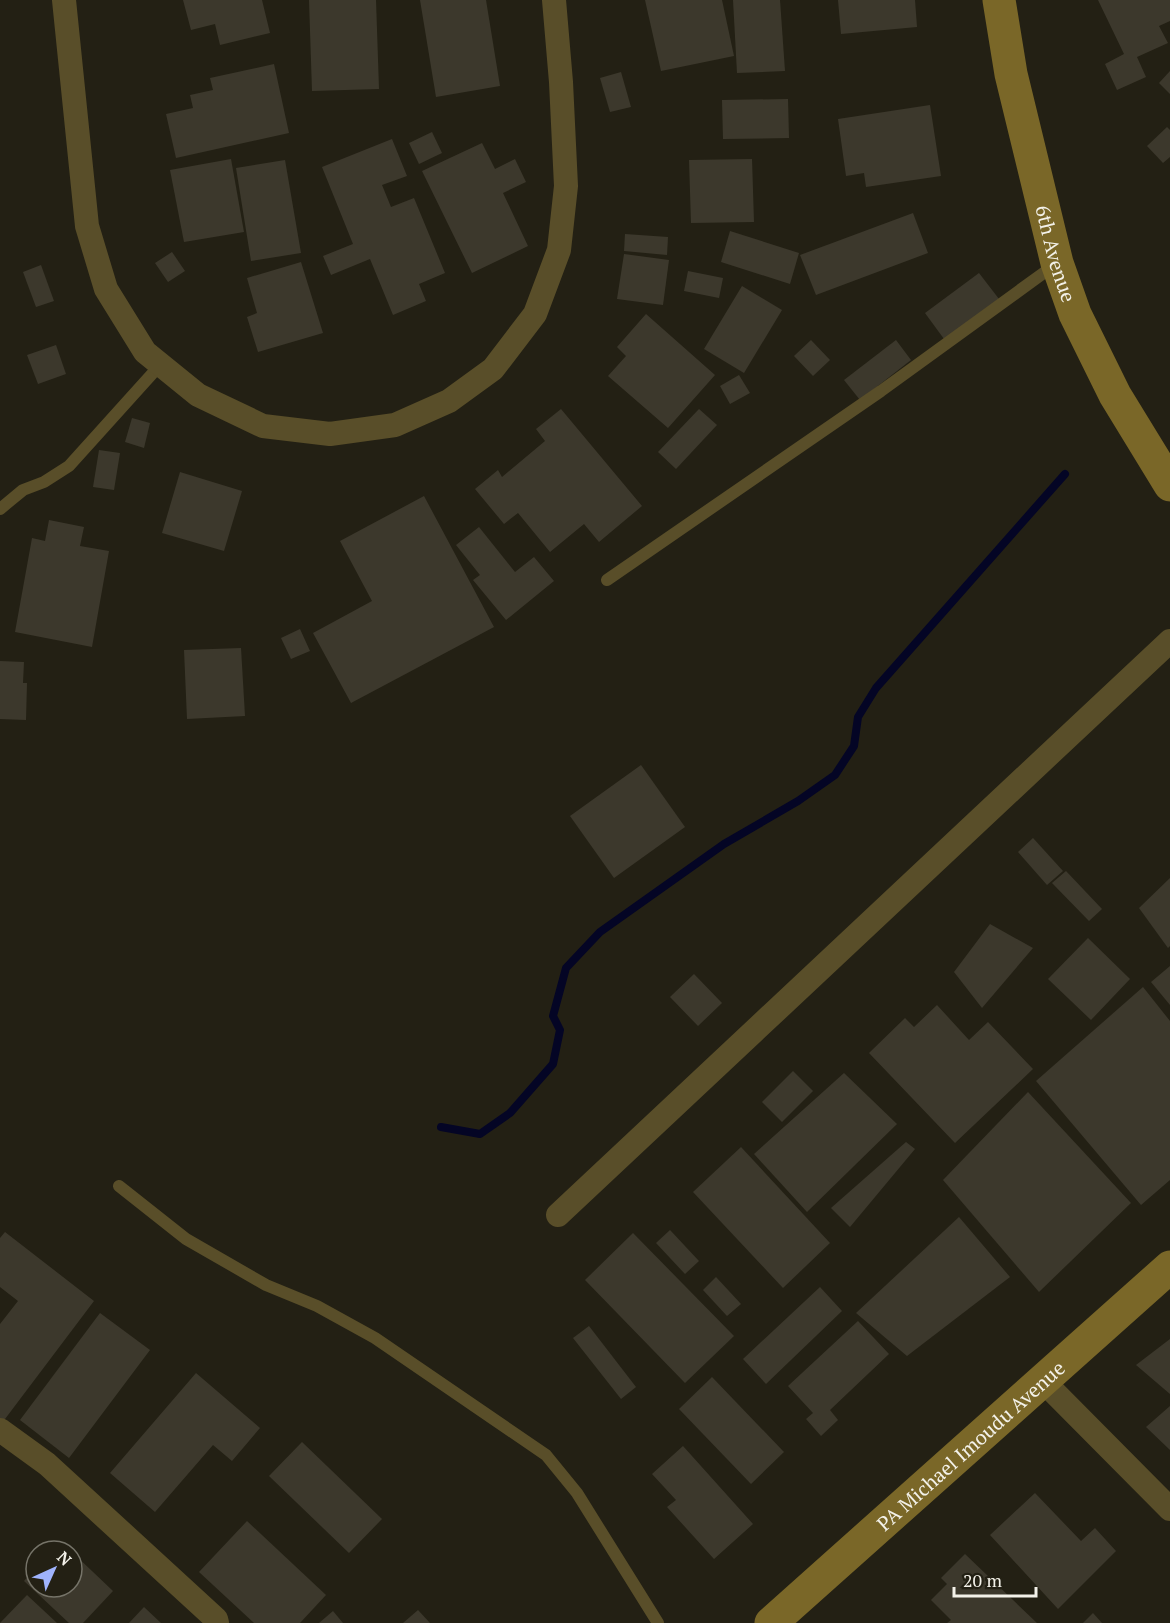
<svg xmlns="http://www.w3.org/2000/svg" width="1170" height="1623" viewBox="0 0 1170 1623" font-family="'PT Serif',serif">
	<style>
		.lines { fill: none; stroke-linecap: round; stroke-linejoin: round }
		.stream { stroke: #040525; stroke-width: 8 }
		.building { fill: #3c382c }
		.lane { stroke: #594e29; stroke-width: 12 }
		.street { stroke: #594e29; stroke-width: 24 }
		.secondary { stroke: #7a6728; stroke-width: 33 }
		.labels { text-anchor: middle; dominant-baseline: central; stroke-width: 4.5; stroke-linejoin: round; paint-order: stroke }
		.street-label { font-size: 20px; fill: #f3f1e9; stroke: #232014 }
	</style>
	<rect width="100%" height="100%" fill="#232014"/>
	<g class="lines">
		<path class="stream" d="M 441,1127 L 480,1134 L 510,1113 L 553,1064 L 560,1030 L 553,1016 L 566,968 L 600,932 L 724,844 L 798,801 L 835,775 L 854,746 L 858,717 L 876,688 L 1065,474"/>
	</g>
	<g class="building">
		<path d="M 183,0 L 262,0 L 270,33 L 220,45 L 215,24 L 191,30 Z"/>
		<path d="M 309,0 L 376,0 L 379,89 L 312,91 Z"/>
		<path d="M 420,0 L 486,0 L 500,86 L 436,97 Z"/>
		<path d="M 645,0 L 722,0 L 734,56 L 661,71 Z"/>
		<path d="M 733,0 L 780,0 L 785,71 L 737,73 Z"/>
		<path d="M 838,0 L 915,0 L 917,27 L 841,34 Z"/>
		<path d="M 1098,0 L 1170,0 L 1170,21 L 1159,26 L 1168,43 L 1137,57 L 1146,77 L 1117,90 L 1105,64 L 1124,54 Z"/>
		<path d="M 274,64 L 289,133 L 176,158 L 166,114 L 193,108 L 190,95 L 213,90 L 210,78 Z"/>
		<path d="M 1170,71 L 1170,94 L 1159,83 Z"/>
		<path d="M 621,72 L 631,107 L 610,112 L 600,78 Z"/>
		<path d="M 788,99 L 789,138 L 723,139 L 722,100 Z"/>
		<path d="M 930,105 L 941,176 L 866,187 L 864,173 L 846,176 L 838,119 Z"/>
		<path d="M 1167,127 L 1170,130 L 1170,157 L 1163,163 L 1147,146 Z"/>
		<path d="M 432,132 L 442,153 L 419,164 L 409,143 Z"/>
		<path d="M 392,139 L 407,176 L 382,185 L 391,207 L 414,198 L 445,273 L 419,284 L 426,301 L 393,315 L 370,259 L 331,275 L 323,256 L 353,244 L 322,167 Z"/>
		<path d="M 482,143 L 495,169 L 515,159 L 526,182 L 503,193 L 528,246 L 472,273 L 422,171 Z"/>
		<path d="M 231,159 L 244,232 L 184,242 L 170,170 Z"/>
		<path d="M 752,159 L 754,222 L 691,223 L 689,160 Z"/>
		<path d="M 285,160 L 301,253 L 251,261 L 236,168 Z"/>
		<path d="M 913,213 L 928,253 L 816,295 L 800,255 Z"/>
		<path d="M 730,231 L 799,253 L 790,284 L 721,262 Z"/>
		<path d="M 625,234 L 668,237 L 667,255 L 624,251 Z"/>
		<path d="M 172,252 L 185,271 L 168,282 L 155,263 Z"/>
		<path d="M 624,254 L 669,260 L 663,305 L 617,299 Z"/>
		<path d="M 301,262 L 323,333 L 258,352 L 247,317 L 257,313 L 247,278 Z"/>
		<path d="M 41,265 L 54,301 L 36,307 L 23,272 Z"/>
		<path d="M 688,271 L 723,278 L 719,298 L 684,291 Z"/>
		<path d="M 979,273 L 999,299 L 944,339 L 925,313 Z"/>
		<path d="M 742,286 L 782,310 L 744,373 L 704,349 Z"/>
		<path d="M 646,314 L 715,375 L 668,428 L 608,376 L 626,356 L 617,347 Z"/>
		<path d="M 811,340 L 830,360 L 813,376 L 794,356 Z"/>
		<path d="M 896,340 L 911,360 L 860,400 L 844,380 Z"/>
		<path d="M 56,345 L 66,374 L 38,384 L 27,355 Z"/>
		<path d="M 739,375 L 750,393 L 730,404 L 720,386 Z"/>
		<path d="M 561,409 L 642,506 L 599,542 L 584,524 L 550,552 L 518,513 L 504,524 L 475,489 L 498,470 L 502,477 L 545,441 L 536,429 Z"/>
		<path d="M 699,409 L 717,425 L 676,469 L 658,452 Z"/>
		<path d="M 132,418 L 150,423 L 144,448 L 125,442 Z"/>
		<path d="M 99,450 L 120,453 L 114,490 L 93,487 Z"/>
		<path d="M 180,472 L 242,491 L 224,551 L 162,533 Z"/>
		<path d="M 424,496 L 494,627 L 351,703 L 313,633 L 372,601 L 340,541 Z"/>
		<path d="M 49,520 L 84,527 L 80,546 L 109,551 L 92,647 L 15,632 L 32,538 L 45,541 Z"/>
		<path d="M 479,527 L 515,572 L 534,557 L 554,581 L 506,620 L 473,580 L 480,575 L 456,545 Z"/>
		<path d="M 300,629 L 310,651 L 291,659 L 281,638 Z"/>
		<path d="M 241,648 L 245,716 L 187,719 L 184,650 Z"/>
		<path d="M 0,661 L 24,662 L 23,683 L 27,683 L 26,720 L 0,719 Z"/>
		<path d="M 641,765 L 685,827 L 614,878 L 570,816 Z"/>
		<path d="M 1033,838 L 1063,871 L 1047,885 L 1018,852 Z"/>
		<path d="M 1066,871 L 1102,909 L 1089,921 L 1052,883 Z"/>
		<path d="M 1170,878 L 1170,946 L 1168,948 L 1139,908 Z"/>
		<path d="M 990,924 L 1033,948 L 982,1008 L 954,972 Z"/>
		<path d="M 1088,938 L 1130,979 L 1091,1020 L 1048,979 Z"/>
		<path d="M 1170,966 L 1170,1005 L 1151,982 Z"/>
		<path d="M 694,974 L 722,1003 L 698,1026 L 670,997 Z"/>
		<path d="M 1143,987 L 1170,1021 L 1170,1180 L 1141,1205 L 1036,1081 Z"/>
		<path d="M 937,1005 L 969,1040 L 988,1022 L 1033,1069 L 955,1143 L 869,1053 L 905,1018 L 914,1027 Z"/>
		<path d="M 793,1071 L 813,1091 L 782,1122 L 762,1102 Z"/>
		<path d="M 844,1073 L 897,1124 L 807,1212 L 754,1154 Z"/>
		<path d="M 1028,1092 L 1131,1203 L 1039,1292 L 943,1180 Z"/>
		<path d="M 906,1142 L 915,1149 L 850,1227 L 831,1208 Z"/>
		<path d="M 741,1147 L 830,1243 L 783,1288 L 693,1192 Z"/>
		<path d="M 959,1217 L 1010,1277 L 907,1356 L 856,1313 Z"/>
		<path d="M 670,1230 L 699,1261 L 685,1274 L 656,1243 Z"/>
		<path d="M 5,1232 L 94,1301 L 2,1423 L 0,1421 L 0,1324 L 18,1301 L 0,1287 L 0,1238 Z"/>
		<path d="M 633,1233 L 734,1336 L 685,1383 L 585,1280 Z"/>
		<path d="M 716,1277 L 741,1304 L 727,1316 L 703,1290 Z"/>
		<path d="M 820,1287 L 842,1311 L 766,1384 L 743,1359 Z"/>
		<path d="M 100,1313 L 150,1350 L 69,1458 L 20,1420 Z"/>
		<path d="M 858,1321 L 889,1354 L 830,1410 L 838,1420 L 821,1436 L 806,1419 L 813,1413 L 788,1386 Z"/>
		<path d="M 589,1326 L 636,1387 L 621,1399 L 573,1338 Z"/>
		<path d="M 1170,1339 L 1170,1394 L 1136,1365 Z"/>
		<path d="M 196,1373 L 260,1428 L 232,1461 L 213,1445 L 155,1512 L 110,1473 Z"/>
		<path d="M 712,1377 L 784,1452 L 751,1484 L 679,1409 Z"/>
		<path d="M 1170,1406 L 1170,1450 L 1146,1427 Z"/>
		<path d="M 302,1442 L 382,1519 L 349,1553 L 269,1476 Z"/>
		<path d="M 683,1446 L 753,1524 L 714,1559 L 667,1507 L 676,1500 L 652,1474 Z"/>
		<path d="M 1035,1493 L 1081,1541 L 1095,1528 L 1116,1551 L 1058,1609 L 990,1535 Z"/>
		<path d="M 247,1521 L 326,1595 L 300,1623 L 254,1623 L 199,1572 Z"/>
		<path d="M 60,1541 L 71,1551 L 51,1551 Z"/>
		<path d="M 72,1552 L 113,1591 L 83,1623 L 69,1623 L 24,1581 L 36,1567 L 36,1587 L 72,1587 Z"/>
		<path d="M 965,1554 L 1037,1623 L 947,1623 L 951,1620 L 931,1600 L 947,1584 L 941,1578 Z"/>
		<path d="M 27,1595 L 57,1623 L 0,1623 Z"/>
		<path d="M 144,1607 L 161,1623 L 129,1623 Z"/>
		<path d="M 418,1610 L 430,1623 L 403,1623 Z"/>
		<path d="M 333,1611 L 343,1623 L 319,1623 Z"/>
		<path d="M 1093,1613 L 1102,1623 L 1083,1623 Z"/>
	</g>
	<g class="lines">
		<g class="lane">
			<path d="M 0,509 L 23,490 L 44,482 L 69,466 L 161,364"/>
			<path d="M 607,580 L 881,391 L 1056,264"/>
			<path d="M 119,1186 L 186,1239 L 266,1285 L 317,1306 L 375,1338 L 546,1455 L 577,1493 L 658,1623"/>
		</g>
		<g class="street">
			<path d="M 64,0 L 87,226 L 106,289 L 145,352 L 198,395 L 263,426 L 330,434 L 395,425 L 449,401 L 493,369 L 535,314 L 559,250 L 566,186 L 561,82 L 554,0"/>
			<path d="M 558,1215 L 1170,641"/>
			<path d="M 1043,1381 L 1170,1509"/>
			<path d="M 0,1430 L 47,1464 L 216,1619 L 217,1623"/>
		</g>
		<g class="secondary">
			<path id="s1" d="M 999,0 L 1011,74 L 1057,263 L 1075,314 L 1115,395 L 1170,485"/>
			<path id="s2" d="M 771,1623 L 1170,1267"/>
		</g>
	</g>
	<g class="labels">
		<g class="street-label">
			<text stroke="none"><textPath href="#s1" startOffset="260">6th Avenue</textPath></text>
			<text stroke="none"><textPath href="#s2" startOffset="267">PA Michael Imoudu Avenue</textPath></text>
		</g>
	</g>
	<g transform="translate(54 1569) rotate(45)"><circle r="28" fill="#232014" stroke="#767469" stroke-width="1.5"/>
	<path d="M0-4.5L10 22L0 15L-10 22Z" fill="#9fb3fd"/>
	<text y="-9" font-size="16" font-weight="bold" text-anchor="middle" fill="#f3f1e9">N</text>
	</g>
	<path d="M954 1587v9h82v-9" fill="none" stroke="#f3f1e9" stroke-width="3"/>
	<text x="963" y="1587" font-size="18" fill="#f3f1e9" stroke="#232014" stroke-width="4.5" paint-order="stroke">20 m</text>
</svg>
